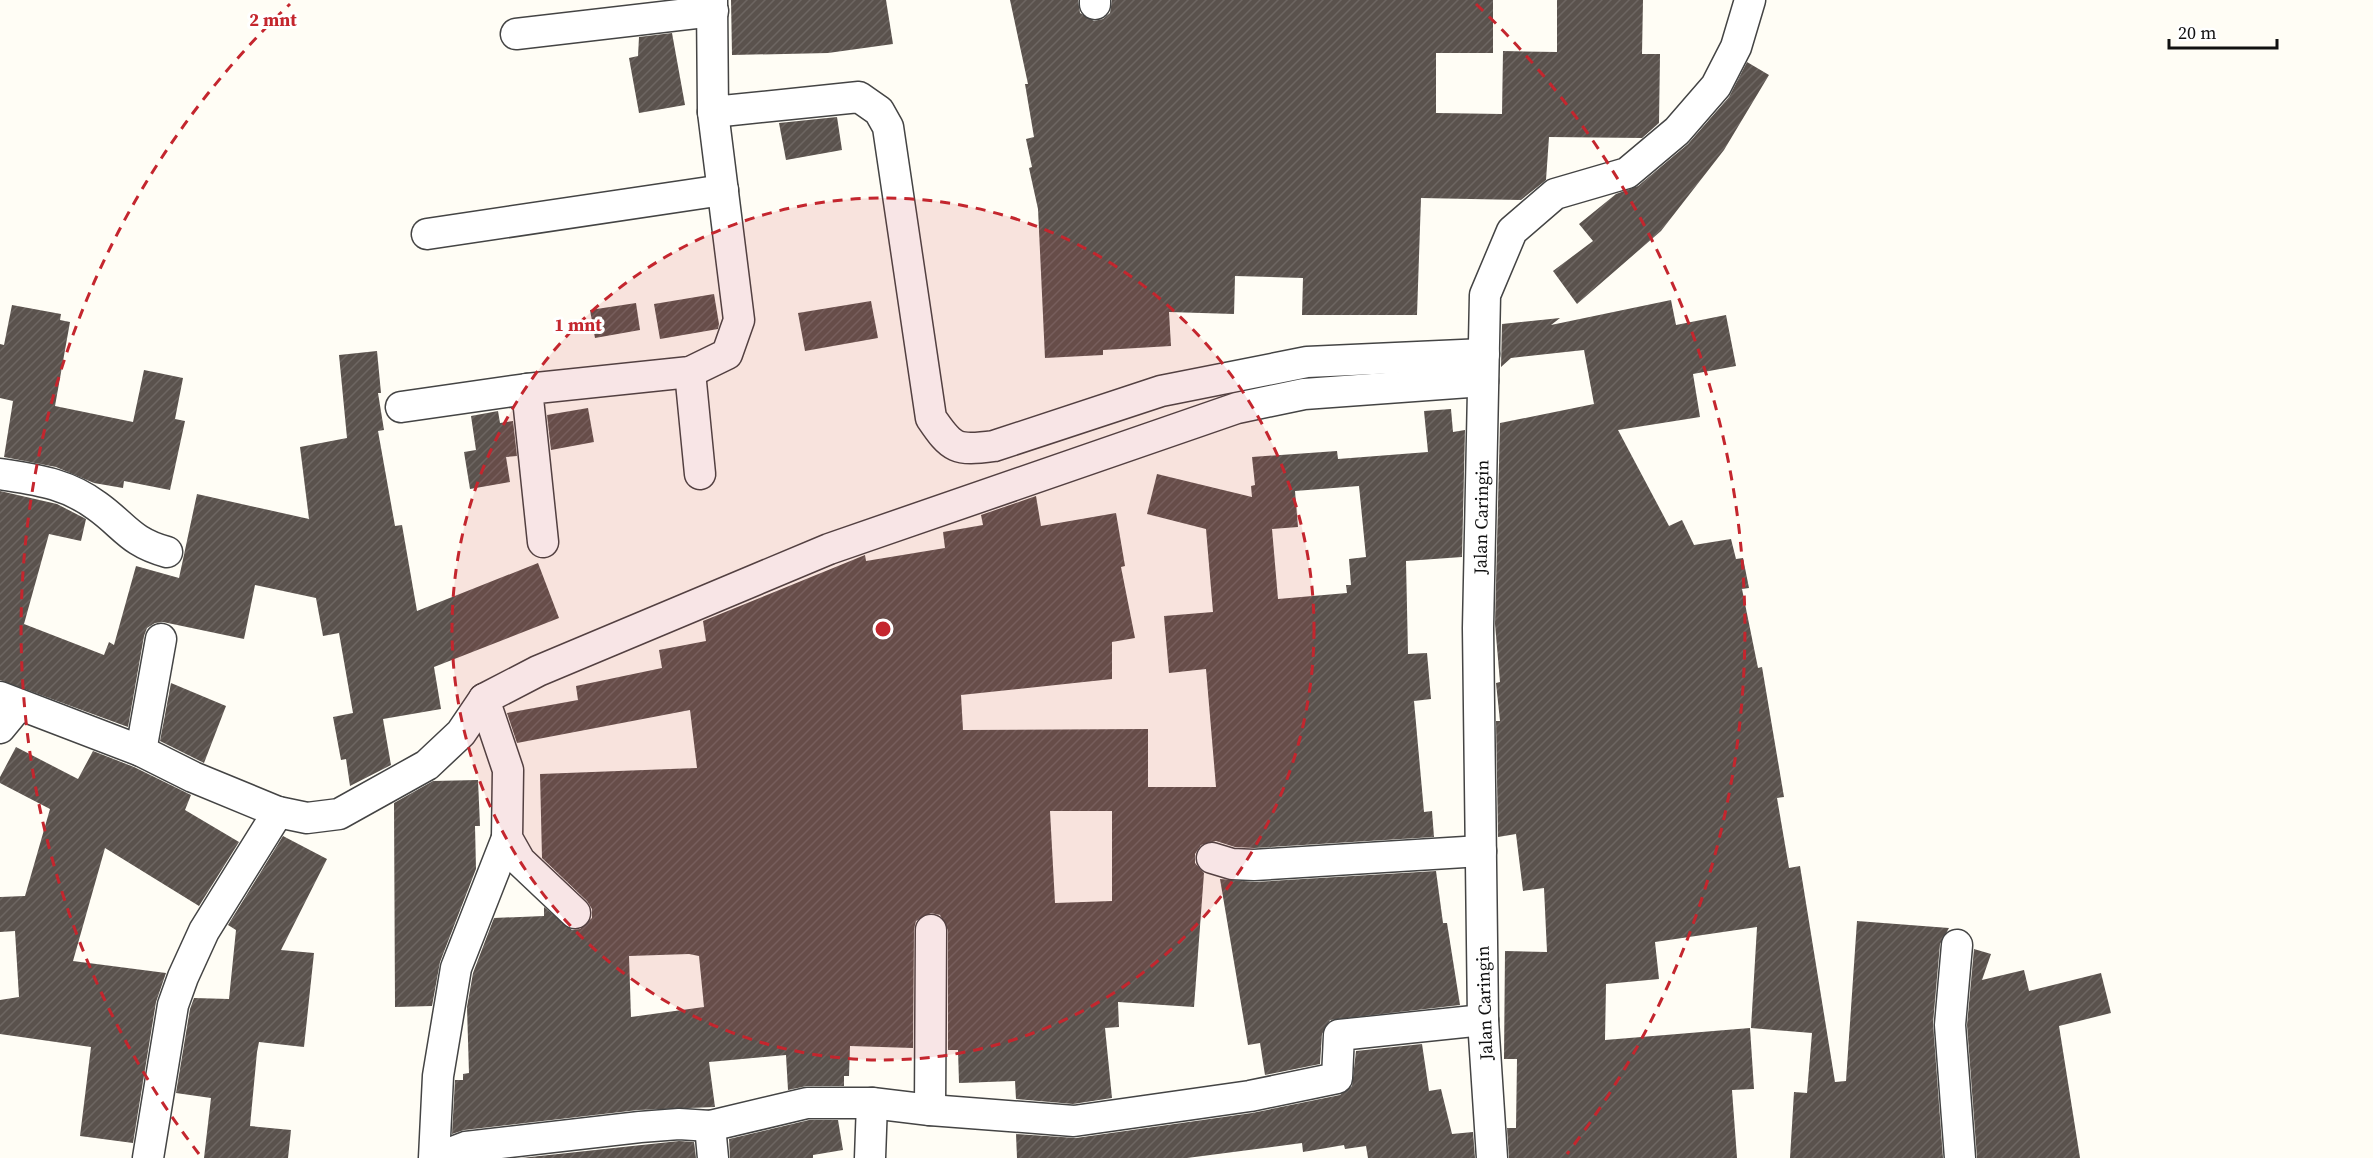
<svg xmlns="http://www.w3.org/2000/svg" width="2373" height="1158" viewBox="0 0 2373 1158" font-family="'Source Serif 4',serif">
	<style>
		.building { fill: url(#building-hatch); fill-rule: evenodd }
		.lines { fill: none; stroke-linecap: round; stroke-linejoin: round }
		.street-casing { stroke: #444; stroke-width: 33 }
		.street { stroke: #fff; stroke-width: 30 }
		.ring { fill: none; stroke: #c4262e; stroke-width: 3; stroke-dasharray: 10 8 }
		.labels { text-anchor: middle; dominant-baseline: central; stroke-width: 6; stroke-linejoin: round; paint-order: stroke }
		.street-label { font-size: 18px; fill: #111; stroke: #fff }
		.centre { fill: #c4262e; stroke: #fff; stroke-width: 3 }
		.ring-label { font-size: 18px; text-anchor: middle; font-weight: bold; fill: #c4262e; stroke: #fff; stroke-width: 6; stroke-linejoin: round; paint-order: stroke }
	</style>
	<defs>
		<pattern id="building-hatch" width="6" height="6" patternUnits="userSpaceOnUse" patternTransform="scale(1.5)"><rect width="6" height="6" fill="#5a524d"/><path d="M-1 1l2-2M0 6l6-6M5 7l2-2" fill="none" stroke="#6d6662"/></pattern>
	</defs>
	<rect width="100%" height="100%" fill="#fffdf5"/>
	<g class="building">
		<path d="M 731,0 L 886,0 L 893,44 L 828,53 L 732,55 Z"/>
		<path d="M 1010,0 L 1078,0 L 1080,13 L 1094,21 L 1103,19 L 1110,13 L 1112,0 L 1493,0 L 1493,53 L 1436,53 L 1436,113 L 1502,114 L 1503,51 L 1557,52 L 1557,0 L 1643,0 L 1642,54 L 1660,54 L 1659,123 L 1642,138 L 1549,137 L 1546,180 L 1521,200 L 1421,198 L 1417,315 L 1302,315 L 1303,278 L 1235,276 L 1234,314 L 1169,312 L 1171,346 L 1103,350 L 1103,355 L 1045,358 L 1038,209 L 1029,168 L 1032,167 L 1026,139 L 1034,137 L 1025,84 L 1028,84 Z"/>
		<path d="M 672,33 L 685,105 L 639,113 L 629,58 L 638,56 L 639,37 Z"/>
		<path d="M 1747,62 L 1769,75 L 1724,150 L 1661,231 L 1577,304 L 1553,271 L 1593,241 L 1579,224 L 1616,194 L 1638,186 L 1688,144 L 1729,97 Z"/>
		<path d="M 837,117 L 842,150 L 786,160 L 779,123 Z"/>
		<path d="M 714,294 L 719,324 L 718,329 L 660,339 L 654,304 Z"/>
		<path d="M 1671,300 L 1676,325 L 1726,315 L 1736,366 L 1693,374 L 1700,417 L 1618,430 L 1669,526 L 1682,520 L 1694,545 L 1731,539 L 1736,559 L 1743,558 L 1749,588 L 1742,589 L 1758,668 L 1762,667 L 1784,797 L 1777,798 L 1789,868 L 1800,866 L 1835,1082 L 1846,1081 L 1857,921 L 1949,928 L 1940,944 L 1933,1023 L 1943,1158 L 1790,1158 L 1794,1092 L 1807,1093 L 1812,1033 L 1751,1028 L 1757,927 L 1655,942 L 1659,979 L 1606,984 L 1605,1040 L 1750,1028 L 1754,1089 L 1732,1090 L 1737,1158 L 1509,1158 L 1507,1128 L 1516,1128 L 1517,1059 L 1504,1059 L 1505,951 L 1547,952 L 1544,888 L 1523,891 L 1516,834 L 1498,837 L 1496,721 L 1500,721 L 1496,683 L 1500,682 L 1495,624 L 1500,423 L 1594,404 L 1584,350 L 1511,358 L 1501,367 L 1502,324 L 1560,318 L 1551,325 Z"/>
		<path d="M 871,301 L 878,338 L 805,351 L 798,313 Z"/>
		<path d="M 636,303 L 640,330 L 595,338 L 590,310 Z"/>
		<path d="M 12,305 L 61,314 L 60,320 L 70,322 L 55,406 L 133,422 L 144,370 L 183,378 L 175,419 L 185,421 L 170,490 L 124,481 L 123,488 L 94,483 L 56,467 L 4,457 L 13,401 L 0,398 L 0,344 L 4,345 Z"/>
		<path d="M 377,351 L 381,393 L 378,393 L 384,430 L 378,431 L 395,526 L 402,525 L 417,611 L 538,563 L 559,618 L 434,667 L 441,709 L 383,719 L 391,765 L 350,786 L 346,759 L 341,760 L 333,717 L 353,713 L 339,633 L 323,636 L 316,598 L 255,585 L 244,639 L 163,622 L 155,623 L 147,628 L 144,636 L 128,727 L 0,680 L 0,491 L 57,504 L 86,519 L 81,541 L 49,534 L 24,624 L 104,655 L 109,642 L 114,645 L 136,566 L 179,578 L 197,494 L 309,519 L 300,447 L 347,438 L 339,355 Z"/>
		<path d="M 588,408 L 594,442 L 551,450 L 547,415 Z"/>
		<path d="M 1451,409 L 1453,432 L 1465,430 L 1462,557 L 1406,561 L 1408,654 L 1427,653 L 1431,699 L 1414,701 L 1424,812 L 1432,811 L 1434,837 L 1254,848 L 1235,847 L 1216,841 L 1201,845 L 1195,854 L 1195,863 L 1204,873 L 1194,1007 L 1118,1002 L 1119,1027 L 1105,1028 L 1112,1098 L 1073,1104 L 1016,1099 L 1015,1081 L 959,1083 L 958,1050 L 948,1050 L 948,930 L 940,915 L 931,913 L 916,921 L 914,929 L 913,1048 L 850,1046 L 849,1076 L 844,1076 L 844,1086 L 807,1086 L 788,1090 L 786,1055 L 709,1062 L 715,1107 L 638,1110 L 464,1130 L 452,1134 L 455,1080 L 463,1080 L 463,1074 L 469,1073 L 467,1007 L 473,973 L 494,918 L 544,916 L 544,907 L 572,930 L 580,929 L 592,918 L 592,909 L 587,901 L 542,858 L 540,774 L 697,768 L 690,710 L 517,743 L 507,713 L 578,700 L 576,686 L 662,668 L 659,650 L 706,641 L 703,621 L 865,555 L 866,561 L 945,548 L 943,532 L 983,525 L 981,515 L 1036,496 L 1041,526 L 1116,513 L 1125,566 L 1121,567 L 1135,638 L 1112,642 L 1112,679 L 961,695 L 963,730 L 1148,729 L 1148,787 L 1216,787 L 1206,669 L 1169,673 L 1164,616 L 1213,612 L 1206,529 L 1147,514 L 1157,474 L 1252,497 L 1251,486 L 1255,485 L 1252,457 L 1337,451 L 1338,459 L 1428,452 L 1424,411 ZM 1359,486 L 1366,557 L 1349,559 L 1351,585 L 1346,585 L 1347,593 L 1278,599 L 1272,529 L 1298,527 L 1295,491 ZM 1050,811 L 1112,811 L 1112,901 L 1055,903 ZM 689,954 L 699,956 L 704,1007 L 631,1017 L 629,956 Z"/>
		<path d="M 498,411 L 500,423 L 513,421 L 517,456 L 506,457 L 510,482 L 470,489 L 464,452 L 476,450 L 471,416 Z"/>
		<path d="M 171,683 L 226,706 L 204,763 L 160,741 Z"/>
		<path d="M 16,747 L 78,779 L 93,751 L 134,767 L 191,795 L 185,810 L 239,842 L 199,906 L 105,848 L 73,961 L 166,973 L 156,1002 L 133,1143 L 80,1136 L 91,1047 L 0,1034 L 0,1000 L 19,997 L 15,931 L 0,932 L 0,897 L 25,896 L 50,809 L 0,783 L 0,777 Z"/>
		<path d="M 478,780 L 480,826 L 475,826 L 476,869 L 440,962 L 432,1006 L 395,1007 L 394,803 L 433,781 Z"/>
		<path d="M 283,836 L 327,859 L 281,950 L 314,953 L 304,1047 L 259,1042 L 257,1052 L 250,1126 L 291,1130 L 288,1158 L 204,1158 L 211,1098 L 176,1093 L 190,1009 L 194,998 L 229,999 L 236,930 L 228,925 Z"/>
		<path d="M 1436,871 L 1443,923 L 1447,923 L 1460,1005 L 1330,1020 L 1322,1034 L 1320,1064 L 1265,1075 L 1260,1043 L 1248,1045 L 1220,879 L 1255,882 Z"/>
		<path d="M 1974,949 L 1991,954 L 1982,980 L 2024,970 L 2029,991 L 2101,973 L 2111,1013 L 2059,1026 L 2080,1158 L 1977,1158 L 1967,1025 Z"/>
		<path d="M 1422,1044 L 1429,1091 L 1441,1089 L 1452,1134 L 1473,1132 L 1475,1158 L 1368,1158 L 1366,1146 L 1345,1149 L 1344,1145 L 1303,1152 L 1302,1143 L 1187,1158 L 1017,1158 L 1016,1134 L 1076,1138 L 1252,1113 L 1340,1095 L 1352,1086 L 1356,1051 Z"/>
		<path d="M 809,1120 L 838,1120 L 843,1150 L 813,1155 L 813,1158 L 730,1158 L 729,1139 Z"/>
		<path d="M 679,1141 L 694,1142 L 696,1158 L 521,1158 Z"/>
	</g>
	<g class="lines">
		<defs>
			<g id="street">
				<path d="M 712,0 L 713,112 L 859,97 L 879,111 L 888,127 L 931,418 C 952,449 956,451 994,446 L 1161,391 L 1307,362 L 1484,354"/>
				<path d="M 1095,0 L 1095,4"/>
				<path d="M 516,34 L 713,11"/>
				<path d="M 427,234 L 723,190"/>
				<path d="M 690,372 L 700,474"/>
				<path d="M 401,407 L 527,389"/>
				<path d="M 0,474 C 37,480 66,483 97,506 C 125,526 130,542 167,552"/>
				<path d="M 543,542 L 527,389 L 690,372 L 727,354 L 739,320 L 713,112"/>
				<path d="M 0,697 L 141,751 L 193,777 L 278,812 L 307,818 L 339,814 L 427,765 L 461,733 L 484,699 L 538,671 L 829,549 L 1237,408 L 1304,394 L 1483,381"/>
				<path d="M 484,699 L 508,770 L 507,838 L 520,861 L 575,913"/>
				<path d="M 0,728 L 19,705"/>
				<path d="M 141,751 L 161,639"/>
				<path d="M 1212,858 L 1232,864 L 1254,865 L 1481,851"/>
				<path d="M 1957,945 L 1950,1025 L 1960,1158"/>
				<path d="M 930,1110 L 931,930"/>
				<path d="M 710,1126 L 713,1158"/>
				<path d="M 148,1158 L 173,1005 L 183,977 L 204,931 L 278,812"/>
				<path d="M 434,1158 L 438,1076 L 456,968 L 507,838"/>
				<path d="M 437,1158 L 466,1147 L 640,1127 L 679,1124 L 710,1126 L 807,1103 L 872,1103 L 930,1110 L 1074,1121 L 1250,1096 L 1337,1078 L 1339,1035 L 1483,1020"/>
				<path d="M 870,1158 L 872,1103"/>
				<path d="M 1492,1158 L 1483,1020 L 1478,628 L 1485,295 L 1512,231 L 1555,194 L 1627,173 L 1677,131 L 1716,86 L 1736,47 L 1750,0"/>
			</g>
		</defs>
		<use href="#street" class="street-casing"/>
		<use href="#street" class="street"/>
	</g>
	<circle cx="883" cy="629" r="431" fill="#c4262e" fill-opacity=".12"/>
	<g class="ring">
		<circle cx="883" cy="629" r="431"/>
		<path d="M199 1154A862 862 0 0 1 290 4M1476 4A862 862 0 0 1 1567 1154"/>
	</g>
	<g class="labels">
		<g class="street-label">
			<text transform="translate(1481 517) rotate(-89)">Jalan Caringin</text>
			<text transform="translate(1484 1003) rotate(-92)">Jalan Caringin</text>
		</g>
	</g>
	<circle cx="883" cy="629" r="9" class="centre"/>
	<g class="ring-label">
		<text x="273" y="26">2 mnt</text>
		<text x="578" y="331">1 mnt</text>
	</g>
	<path d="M2169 39v9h108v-9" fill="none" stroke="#111111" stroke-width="3"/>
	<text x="2178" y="39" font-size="18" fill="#111111" stroke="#ffffff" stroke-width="4.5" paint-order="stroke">20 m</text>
</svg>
